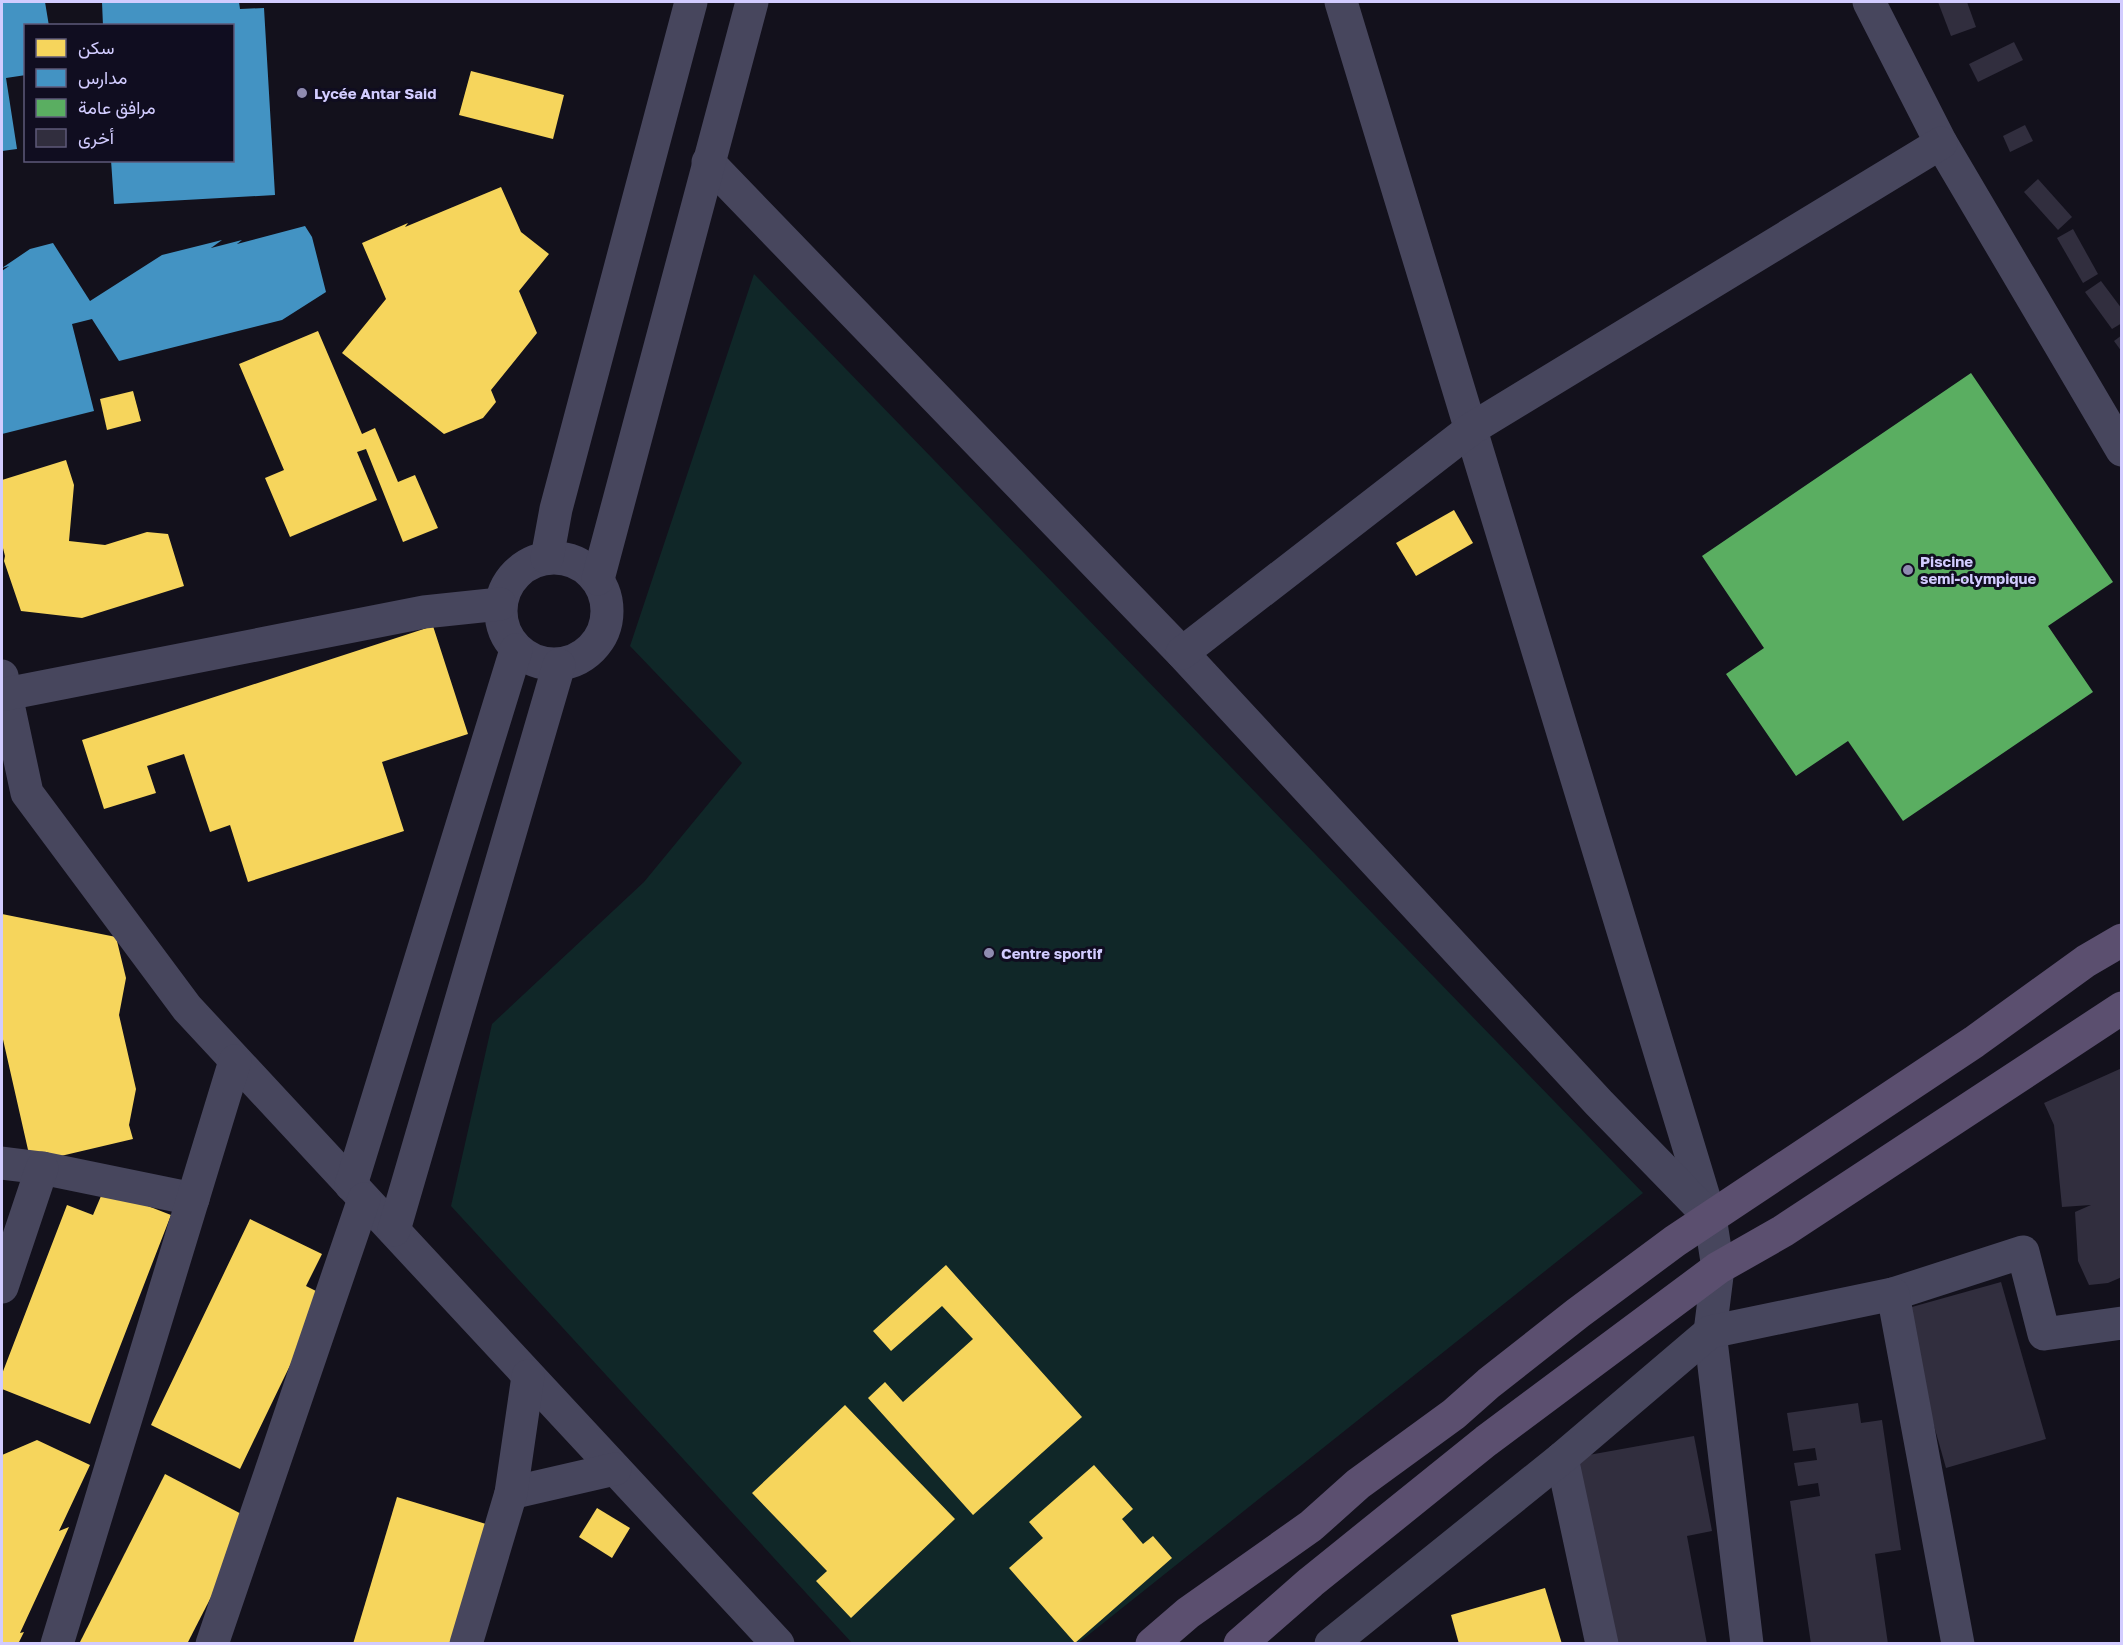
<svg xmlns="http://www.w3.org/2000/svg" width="2123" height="1645" viewBox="0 0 2123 1645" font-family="'Golos Text',Vazirmatn,sans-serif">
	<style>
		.green { fill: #102728 }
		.homes { fill: #f6d55c }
		.schools { fill: #4393c3 }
		.public { fill: #5aae61 }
		.building { fill: #312e3e }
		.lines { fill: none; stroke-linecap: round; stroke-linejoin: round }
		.street { stroke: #47465d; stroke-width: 33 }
		.primary { stroke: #5b4f6f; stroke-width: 33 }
		.poi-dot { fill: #8f8bb0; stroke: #100d20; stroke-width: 2 }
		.labels { text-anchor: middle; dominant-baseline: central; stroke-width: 6; stroke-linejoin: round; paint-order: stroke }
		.poi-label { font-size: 15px; font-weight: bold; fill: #d2ccff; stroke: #100d20; text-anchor: start }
	</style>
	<rect width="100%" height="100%" fill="#13111c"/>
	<path class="green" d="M 754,274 L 1643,1193 L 1077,1644 L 852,1643 L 451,1206 L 492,1024 L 644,882 L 742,763 L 630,646 Z"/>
	<g class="homes">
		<path d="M 471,71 L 564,95 L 553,139 L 459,115 Z"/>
		<path d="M 501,187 L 521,232 L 549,254 L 519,291 L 537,333 L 491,390 L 496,402 L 483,418 L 444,434 L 342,353 L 386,299 L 362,243 L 408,223 L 405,227 Z"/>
		<path d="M 318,331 L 362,434 L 375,428 L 398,482 L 415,475 L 438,528 L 403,542 L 366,449 L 357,452 L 377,500 L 290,537 L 265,478 L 284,470 L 239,364 Z"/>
		<path d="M 133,391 L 141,421 L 107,430 L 100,399 Z"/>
		<path d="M 66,460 L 74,485 L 69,541 L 105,545 L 147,532 L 168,534 L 184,586 L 82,618 L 21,611 L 4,561 L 5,556 L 2,544 L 2,480 Z"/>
		<path d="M 1454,510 L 1473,543 L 1416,576 L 1396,543 Z"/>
		<path d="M 433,626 L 468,734 L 382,762 L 404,831 L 248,882 L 230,825 L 210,832 L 184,754 L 147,766 L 156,793 L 104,809 L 82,740 Z"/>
		<path d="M 2,914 L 116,937 L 126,978 L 119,1015 L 136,1089 L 129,1125 L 133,1139 L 31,1163 L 2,1035 Z"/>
		<path d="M 104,1189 L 171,1215 L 90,1424 L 2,1389 L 2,1374 L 67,1205 L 93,1215 Z"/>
		<path d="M 250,1219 L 322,1254 L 306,1286 L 324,1295 L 240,1469 L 151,1425 Z"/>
		<path d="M 946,1265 L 1082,1417 L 973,1515 L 868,1398 L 885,1382 L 903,1402 L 973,1339 L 942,1306 L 891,1351 L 873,1331 Z"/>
		<path d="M 845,1405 L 955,1519 L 851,1618 L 816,1581 L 827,1571 L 752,1493 Z"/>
		<path d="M 37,1440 L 90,1465 L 59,1531 L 69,1527 L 20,1633 L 24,1632 L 18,1644 L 2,1644 L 2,1455 Z"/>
		<path d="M 1094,1465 L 1133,1509 L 1122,1519 L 1143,1544 L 1153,1536 L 1172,1558 L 1075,1643 L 1009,1568 L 1043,1538 L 1029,1522 Z"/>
		<path d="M 165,1474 L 251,1519 L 187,1644 L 79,1644 Z"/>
		<path d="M 397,1497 L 486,1524 L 459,1644 L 353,1644 Z"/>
		<path d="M 597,1508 L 630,1528 L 612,1558 L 579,1537 Z"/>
		<path d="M 1545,1588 L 1562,1644 L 1459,1644 L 1451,1615 Z"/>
	</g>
	<g class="schools">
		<path d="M 2,2 L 45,2 L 49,26 L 26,26 L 26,75 L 6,78 L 17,149 L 2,151 Z"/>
		<path d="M 102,2 L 239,2 L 240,9 L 264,8 L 275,195 L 114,204 L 111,160 L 232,160 L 232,26 L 103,26 Z"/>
		<path d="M 305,226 L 312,237 L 326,292 L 282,320 L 119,361 L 92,319 L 72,324 L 94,411 L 2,434 L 2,271 L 9,266 L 2,268 L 30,249 L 53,243 L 90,301 L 162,255 L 222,240 L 211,248 L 242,240 L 237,244 Z"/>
	</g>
	<path class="public" d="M 1971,373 L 2113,582 L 2048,626 L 2093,692 L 1903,821 L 1848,741 L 1796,776 L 1726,674 L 1764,648 L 1702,556 Z"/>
	<g class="building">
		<path d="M 1938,2 L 1967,2 L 1976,27 L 1951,36 Z"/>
		<path d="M 2014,42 L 2023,60 L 1978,82 L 1969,64 Z"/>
		<path d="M 2025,125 L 2033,141 L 2010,152 L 2003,136 Z"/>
		<path d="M 2038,179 L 2072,217 L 2058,230 L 2024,192 Z"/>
		<path d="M 2073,229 L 2098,274 L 2083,283 L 2057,238 Z"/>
		<path d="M 2101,281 L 2122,309 L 2122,323 L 2112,329 L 2085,292 Z"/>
		<path d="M 2122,335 L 2122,352 L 2114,341 Z"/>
		<path d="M 2122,1068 L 2122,1277 L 2108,1283 L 2089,1285 L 2078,1261 L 2075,1212 L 2091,1205 L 2062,1207 L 2054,1125 L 2044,1103 Z"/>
		<path d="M 2001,1282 L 2046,1439 L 1946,1468 L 1901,1310 Z"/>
		<path d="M 1858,1403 L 1861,1423 L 1882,1420 L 1901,1550 L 1875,1554 L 1888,1644 L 1811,1644 L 1790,1501 L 1820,1496 L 1818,1483 L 1798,1486 L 1794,1463 L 1817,1460 L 1815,1448 L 1793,1451 L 1787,1413 Z"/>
		<path d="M 1694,1436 L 1712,1531 L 1687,1536 L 1707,1644 L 1606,1644 L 1572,1458 Z"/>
	</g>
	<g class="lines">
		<g class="street">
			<path d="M 1341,2 L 1710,1217 L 1718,1268 L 1710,1332 L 1747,1644"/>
			<path d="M 1869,2 L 1941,143 L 2122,450"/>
			<path d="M 708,162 L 1182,653 L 1599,1103 L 1707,1214"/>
			<circle cx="554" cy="611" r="53"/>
			<path d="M 547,558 L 556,509 L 691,2"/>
			<path d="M 598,579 L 752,2"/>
			<path d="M 1182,653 L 1471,429 L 1941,143"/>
			<path d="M 2,676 L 27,793 L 187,1008 L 778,1644"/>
			<path d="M 6,694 L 424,612 L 500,604"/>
			<path d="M 2,1163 L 42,1168 L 193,1199"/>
			<path d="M 351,1185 L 516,650"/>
			<path d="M 394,1230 L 559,665"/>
			<path d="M 2,1287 L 42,1168"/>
			<path d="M 1893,1294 L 2023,1252 L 2044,1334 L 2122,1323"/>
			<path d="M 1562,1458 L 1602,1644"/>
			<path d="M 511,1493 L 615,1469"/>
			<path d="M 57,1644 L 235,1061"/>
			<path d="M 212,1644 L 364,1199"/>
			<path d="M 466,1644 L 511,1493 L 528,1376"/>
			<path d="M 1331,1644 L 1562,1458 L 1710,1332 L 1893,1294 L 1958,1644"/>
		</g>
		<g class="primary">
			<path d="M 1152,1644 L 1188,1613 L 1311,1526 L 1358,1484 L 1454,1414 L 1489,1383 L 1578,1313 L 1675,1241 L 1974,1042 L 2086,961 L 2122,940"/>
			<path d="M 1240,1644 L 1311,1582 L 1486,1441 L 1718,1268 L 1783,1231 L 2122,1008"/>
		</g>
	</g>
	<g class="poi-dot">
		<circle cx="302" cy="93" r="6"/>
		<circle cx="1908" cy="570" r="6"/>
		<circle cx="989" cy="953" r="6"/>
	</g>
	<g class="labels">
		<g class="poi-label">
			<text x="314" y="93">Lycée Antar Said</text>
			<text x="1920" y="561">Piscine<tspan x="1920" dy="17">semi-olympique</tspan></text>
			<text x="1001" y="953">Centre sportif</text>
		</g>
	</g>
	<rect width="2123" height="1645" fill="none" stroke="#d2ccff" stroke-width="6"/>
	<rect x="24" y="24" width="210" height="138" fill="#100d20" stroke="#5e5979" stroke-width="1.5"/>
	<rect x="36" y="39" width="30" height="18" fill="#f6d55c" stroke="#5e5979" stroke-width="1.5"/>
	<text x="78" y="54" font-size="18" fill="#d2ccff">سكن</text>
	<rect x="36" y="69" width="30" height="18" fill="#4393c3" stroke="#5e5979" stroke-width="1.5"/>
	<text x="78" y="84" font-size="18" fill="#d2ccff">مدارس</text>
	<rect x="36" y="99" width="30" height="18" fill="#5aae61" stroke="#5e5979" stroke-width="1.5"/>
	<text x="78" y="114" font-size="18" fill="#d2ccff">مرافق عامة</text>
	<rect x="36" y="129" width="30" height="18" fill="#312e3e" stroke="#5e5979" stroke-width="1.5"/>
	<text x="78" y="144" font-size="18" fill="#d2ccff">أخرى</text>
</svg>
